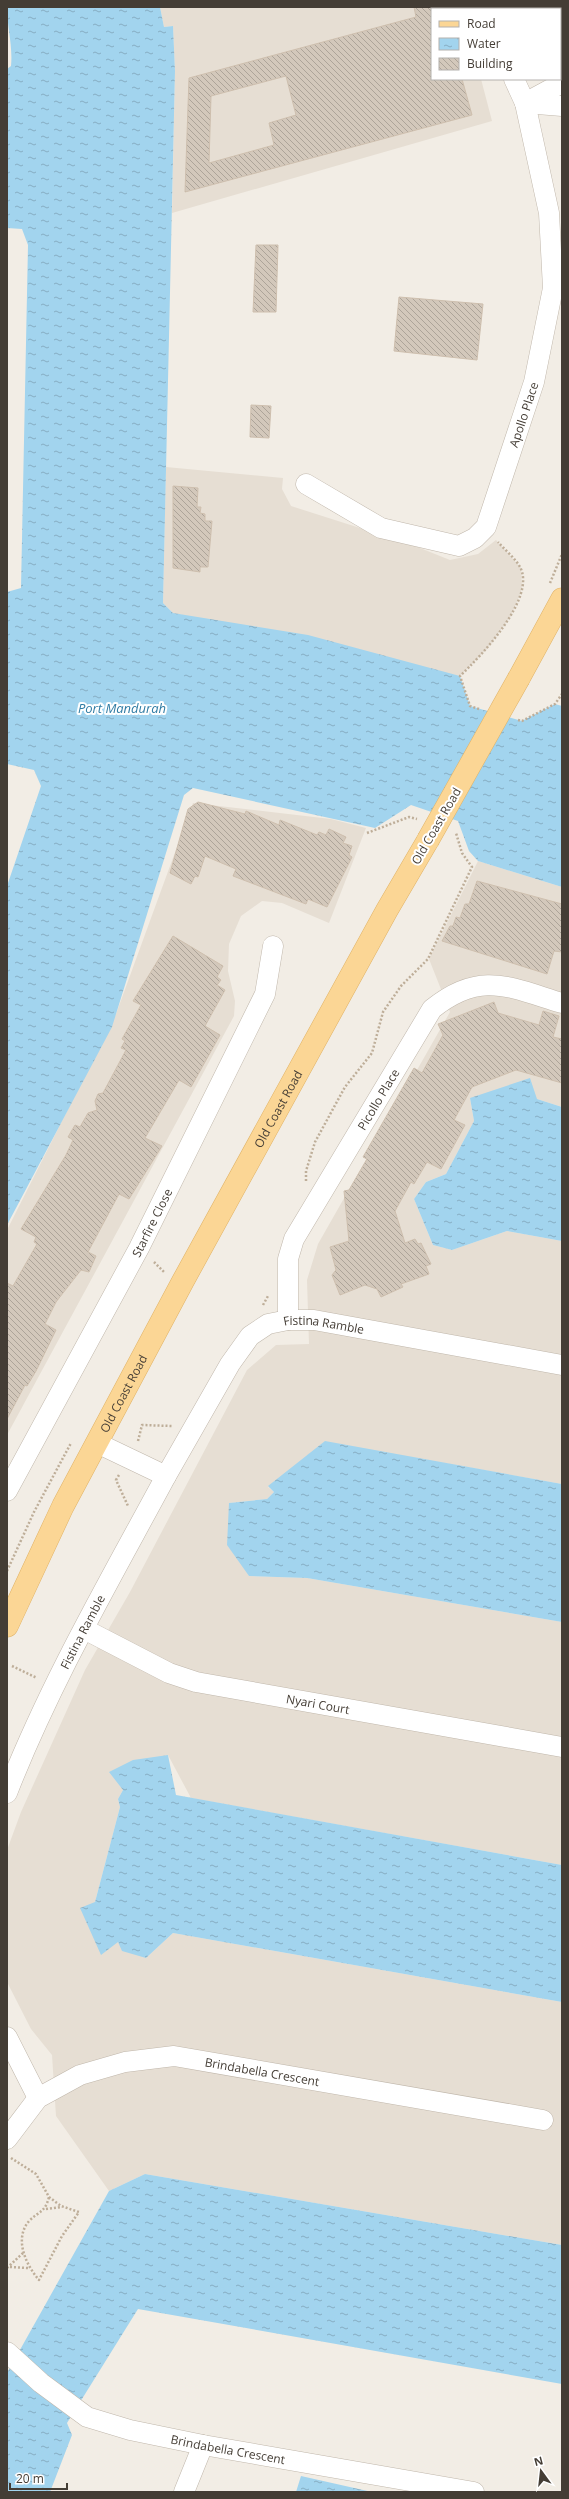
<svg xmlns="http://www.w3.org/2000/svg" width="569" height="2499" viewBox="0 0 569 2499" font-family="'Open Sans',sans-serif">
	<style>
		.residential { fill: #e6ded3 }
		.water { fill: url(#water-ripples) }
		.building { fill: url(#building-back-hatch); stroke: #cebfae; fill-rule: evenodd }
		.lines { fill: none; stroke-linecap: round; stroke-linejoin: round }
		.minor-casing { stroke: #c0b7ab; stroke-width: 21 }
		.primary-casing { stroke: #e0b265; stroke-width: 23 }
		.path { stroke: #beae99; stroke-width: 2.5; stroke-dasharray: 2 2; stroke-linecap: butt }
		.minor { stroke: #fff; stroke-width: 20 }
		.primary { stroke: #fbd695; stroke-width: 22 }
		.primary-bridge-casing { stroke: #e0b265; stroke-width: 23; stroke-linecap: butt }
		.primary-bridge { stroke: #fbd695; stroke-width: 22 }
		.labels { text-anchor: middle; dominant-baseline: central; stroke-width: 4; stroke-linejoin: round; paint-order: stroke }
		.street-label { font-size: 12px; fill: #443d35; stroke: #fff }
		.water-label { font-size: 13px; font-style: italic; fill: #307ca4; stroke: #fff }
	</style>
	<defs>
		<pattern id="water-ripples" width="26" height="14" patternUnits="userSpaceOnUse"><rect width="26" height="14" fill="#a2d4ee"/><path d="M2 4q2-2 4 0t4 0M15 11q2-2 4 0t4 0" fill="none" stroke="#86adc2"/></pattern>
		<pattern id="building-back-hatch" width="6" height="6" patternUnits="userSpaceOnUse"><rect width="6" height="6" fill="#d3c8bb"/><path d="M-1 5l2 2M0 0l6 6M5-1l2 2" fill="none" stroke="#ada499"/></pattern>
	</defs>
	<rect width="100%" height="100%" fill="#f2ede5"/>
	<g class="residential">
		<path d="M 160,7 L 463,7 L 464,9 L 432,9 L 432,79 L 481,79 L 492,121 L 172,213 L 175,71 L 173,26 L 164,27 Z"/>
		<path d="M 166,467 L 283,478 L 282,489 L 291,506 L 410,544 L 450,560 L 478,554 L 496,540 L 521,568 L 522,589 L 511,616 L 487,649 L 460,676 L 173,613 L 163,603 Z"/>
		<path d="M 193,803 L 331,819 L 366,828 L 329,923 L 282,903 L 262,901 L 241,916 L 229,944 L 228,971 L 235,1001 L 234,1016 L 7,1435 L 7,1230 L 116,1014 Z"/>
		<path d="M 478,861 L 562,887 L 562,1107 L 537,1099 L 470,1098 L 474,1121 L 446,1174 L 426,1182 L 414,1199 L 433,1245 L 452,1250 L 507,1231 L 562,1241 L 562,1484 L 325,1442 L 268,1487 L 274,1492 L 267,1499 L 229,1503 L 249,1576 L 307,1578 L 562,1622 L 562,1865 L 191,1798 L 168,1755 L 123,1790 L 118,1799 L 120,1807 L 95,1902 L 118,1942 L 146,1958 L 173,1933 L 562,2002 L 562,2245 L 145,2174 L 109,2191 L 56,2116 L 52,2055 L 31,2029 L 7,1982 L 7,1850 L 21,1812 L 85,1670 L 130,1592 L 247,1370 L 276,1345 L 309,1344 L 307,1280 L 318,1244 L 450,1012 L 429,959 Z"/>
	</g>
	<g class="water">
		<path d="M 7,7 L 160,7 L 164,27 L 173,26 L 175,71 L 163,603 L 173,613 L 308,635 L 460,676 L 470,706 L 522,721 L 555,704 L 562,706 L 562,887 L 478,861 L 469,851 L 458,821 L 411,805 L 375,828 L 193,788 L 184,795 L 112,1027 L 7,1225 L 7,886 L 41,786 L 34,770 L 7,764 L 7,592 L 21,588 L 28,245 L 22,229 L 7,228 L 7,69 L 11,66 C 13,46 7,27 7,7 Z"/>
		<path d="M 530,1078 L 537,1099 L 562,1107 L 562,1241 L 507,1231 L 452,1250 L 433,1245 L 414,1199 L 426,1182 L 446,1174 L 474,1121 L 470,1098 Z"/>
		<path d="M 325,1441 L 562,1484 L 562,1622 L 307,1578 L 249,1576 L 227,1545 L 229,1503 L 267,1499 L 274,1492 L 268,1486 Z"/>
		<path d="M 168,1755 L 176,1795 L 562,1865 L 562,2002 L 173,1933 L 146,1958 L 122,1951 L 118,1942 L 101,1955 L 80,1908 L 95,1902 L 120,1807 L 118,1799 L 123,1790 L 109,1772 L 133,1760 Z"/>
		<path d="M 145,2174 L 562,2245 L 562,2384 L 138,2309 L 67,2423 L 72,2435 L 50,2492 L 7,2492 L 7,2373 L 109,2191 Z"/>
		<path d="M 301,2476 L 372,2492 L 296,2492 Z"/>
	</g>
	<g class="building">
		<path d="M 414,7 L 432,7 L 432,79 L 462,79 L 472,115 L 185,192 L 189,78 L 416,17 ZM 286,76 L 296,115 L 269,123 L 274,145 L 209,163 L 211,96 Z"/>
		<path d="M 256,245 L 278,245 L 276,312 L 253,312 Z"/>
		<path d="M 399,297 L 483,304 L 477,360 L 394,351 Z"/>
		<path d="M 251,405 L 271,406 L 269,438 L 250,437 Z"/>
		<path d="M 173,486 L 198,488 L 197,507 L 201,507 L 200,513 L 205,514 L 205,521 L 212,521 L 208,567 L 200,567 L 200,572 L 173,568 Z"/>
		<path d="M 198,802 L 245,814 L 246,811 L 279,825 L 280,820 L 317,835 L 319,832 L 326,835 L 329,829 L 346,837 L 343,843 L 352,846 L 349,855 L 352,857 L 327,907 L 308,899 L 306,904 L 233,876 L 236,869 L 205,856 L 198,877 L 195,876 L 191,884 L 170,873 L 188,809 Z"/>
		<path d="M 477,881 L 562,904 L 562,952 L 554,951 L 547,974 L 442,941 L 450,926 L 453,926 L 456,917 L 460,918 L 465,904 L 469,904 Z"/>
		<path d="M 173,936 L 223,966 L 217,977 L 221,980 L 217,985 L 225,990 L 205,1026 L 220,1035 L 191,1087 L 179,1080 L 145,1138 L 162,1146 L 129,1199 L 119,1194 L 88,1252 L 96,1256 L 89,1272 L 81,1270 L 56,1302 L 45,1324 L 56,1330 L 36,1371 L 27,1386 L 25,1385 L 7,1419 L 7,1283 L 13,1286 L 37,1244 L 34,1242 L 36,1237 L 21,1229 L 66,1155 L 73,1140 L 68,1137 L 75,1125 L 80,1127 L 88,1113 L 97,1110 L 95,1101 L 98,1094 L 103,1093 L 126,1050 L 121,1048 L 125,1041 L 122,1039 L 141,1005 L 133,1001 Z"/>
		<path d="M 494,1002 L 498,1013 L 539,1025 L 543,1011 L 559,1016 L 553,1037 L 562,1039 L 562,1083 L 516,1070 L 472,1087 L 454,1120 L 465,1125 L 441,1169 L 427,1162 L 414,1184 L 411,1182 L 395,1211 L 405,1243 L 415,1239 L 418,1244 L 421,1243 L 431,1264 L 426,1266 L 429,1274 L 401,1284 L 403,1287 L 381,1297 L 377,1289 L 365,1285 L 340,1295 L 332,1275 L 336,1270 L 330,1247 L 349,1241 L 344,1191 L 349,1190 L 367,1159 L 363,1157 L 414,1068 L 422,1073 L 443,1035 L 438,1024 Z"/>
	</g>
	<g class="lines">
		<defs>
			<g id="minor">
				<path d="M 513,7 L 513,9"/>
				<path d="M 525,103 L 562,83"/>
				<path d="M 525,103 L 562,106"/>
				<path id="s1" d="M 306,484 L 381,528 L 459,546 L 475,538 L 486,527 L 534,382 L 553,288 L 549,213 L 525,103 L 514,79"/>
				<path id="s2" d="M 288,1320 L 288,1259 L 294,1239 L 432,1009 C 480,970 509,987 562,1003"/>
				<path id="s3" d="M 97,1443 L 166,1476 L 230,1364 L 250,1336 L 268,1324 L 288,1320 L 314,1320 L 562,1365"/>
				<path id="s4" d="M 7,1491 L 139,1248 L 265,994 L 273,946"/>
				<path id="s5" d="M 84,1629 L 169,1673 L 196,1682 L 562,1747"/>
				<path id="s6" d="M 7,1793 C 50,1683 110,1580 166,1476"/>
				<path d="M 7,2037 L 38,2098"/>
				<path id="s7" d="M 7,2139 L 38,2098 L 80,2075 L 125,2062 L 174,2056 L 543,2120"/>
				<path id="s8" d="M 7,2352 L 41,2383 L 87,2417 L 130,2430 L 203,2445 L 474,2492"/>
				<path d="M 184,2492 L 203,2445"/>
			</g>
			<g id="primary">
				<path d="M 519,678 L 562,599"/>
				<path id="s9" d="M 7,1626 L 63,1506 L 183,1281 L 387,910 L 428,840"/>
			</g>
		</defs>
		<use href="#minor" class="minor-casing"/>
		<use href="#primary" class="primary-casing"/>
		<g class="path">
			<path d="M 558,7 L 558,9"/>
			<path d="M 560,27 L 560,36"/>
			<path d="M 550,583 L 562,554"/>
			<path d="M 479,709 L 470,706 L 460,676 C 480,657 537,598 520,567 C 515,558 505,550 498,542"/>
			<path d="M 518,720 L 522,721 L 555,704 L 562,694"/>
			<path d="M 367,833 L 409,817 L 417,819"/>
			<path d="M 306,1181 L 306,1171 L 315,1142 L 345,1087 L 372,1053 L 383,1012 L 401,986 L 428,959 L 472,867 L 462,853 L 456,833"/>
			<path d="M 154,1262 L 164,1272"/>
			<path d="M 263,1305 L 268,1296"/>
			<path d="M 138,1441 L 142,1425 L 172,1426"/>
			<path d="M 119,1475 L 116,1480 L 128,1506"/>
			<path d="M 7,1571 L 34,1512 L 71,1443"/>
			<path d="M 12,1666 L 37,1678"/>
			<path d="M 11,2158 L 36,2174 L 49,2197 L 61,2206 L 79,2212 L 62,2236 L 39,2280 C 26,2265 13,2238 30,2220 C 41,2210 45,2212 49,2197"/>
			<path d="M 46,2209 L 61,2207"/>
			<path d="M 10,2267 L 28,2268"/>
			<path d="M 7,2268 L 23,2253"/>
		</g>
		<use href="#minor" class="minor"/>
		<use href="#primary" class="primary"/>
		<defs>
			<path id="primary-bridge" d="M 428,840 L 519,678"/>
		</defs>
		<use href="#primary-bridge" class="primary-bridge-casing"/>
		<use href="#primary-bridge" class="primary-bridge"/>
	</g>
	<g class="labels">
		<g class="street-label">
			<text stroke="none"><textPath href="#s1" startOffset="319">Apollo Place</textPath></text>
			<text transform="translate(436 826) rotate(-60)">Old Coast Road</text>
			<text stroke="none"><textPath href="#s2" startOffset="245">Picollo Place</textPath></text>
			<text stroke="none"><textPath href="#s9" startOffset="584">Old Coast Road</textPath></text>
			<text stroke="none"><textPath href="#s4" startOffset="305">Starfire Close</textPath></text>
			<text stroke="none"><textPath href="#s3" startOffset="318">Fistina Ramble</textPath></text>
			<text stroke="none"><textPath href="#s9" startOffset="260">Old Coast Road</textPath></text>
			<text stroke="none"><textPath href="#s6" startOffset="178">Fistina Ramble</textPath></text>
			<text stroke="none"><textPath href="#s5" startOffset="248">Nyari Court</textPath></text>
			<text stroke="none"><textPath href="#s7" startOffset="285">Brindabella Crescent</textPath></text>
			<text stroke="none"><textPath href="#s8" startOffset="248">Brindabella Crescent</textPath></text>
		</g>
		<g class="water-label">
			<text x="122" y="708">Port Mandurah</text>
		</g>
	</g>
	<rect width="569" height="2499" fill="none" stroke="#443d35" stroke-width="16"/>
	<rect x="431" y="8" width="130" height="72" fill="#ffffff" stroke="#b4b1ae"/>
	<rect x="439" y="21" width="20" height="6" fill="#fbd695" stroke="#b4b1ae"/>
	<text x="467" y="28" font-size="12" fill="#443d35">Road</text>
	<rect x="439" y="38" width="20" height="12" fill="url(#water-ripples)" stroke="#b4b1ae"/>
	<text x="467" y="48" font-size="12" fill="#443d35">Water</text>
	<rect x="439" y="58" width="20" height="12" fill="url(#building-back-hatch)" stroke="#b4b1ae"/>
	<text x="467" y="68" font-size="12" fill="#443d35">Building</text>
	<g transform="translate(541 2471) rotate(345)" stroke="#ffffff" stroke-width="3" paint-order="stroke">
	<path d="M0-3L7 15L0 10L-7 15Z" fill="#443d35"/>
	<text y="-6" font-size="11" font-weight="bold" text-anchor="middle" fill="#443d35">N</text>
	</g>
	<path d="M10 2483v6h57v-6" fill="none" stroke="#443d35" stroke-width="2"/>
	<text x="16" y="2483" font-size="12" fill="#443d35" stroke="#ffffff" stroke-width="3" paint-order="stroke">20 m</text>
</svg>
